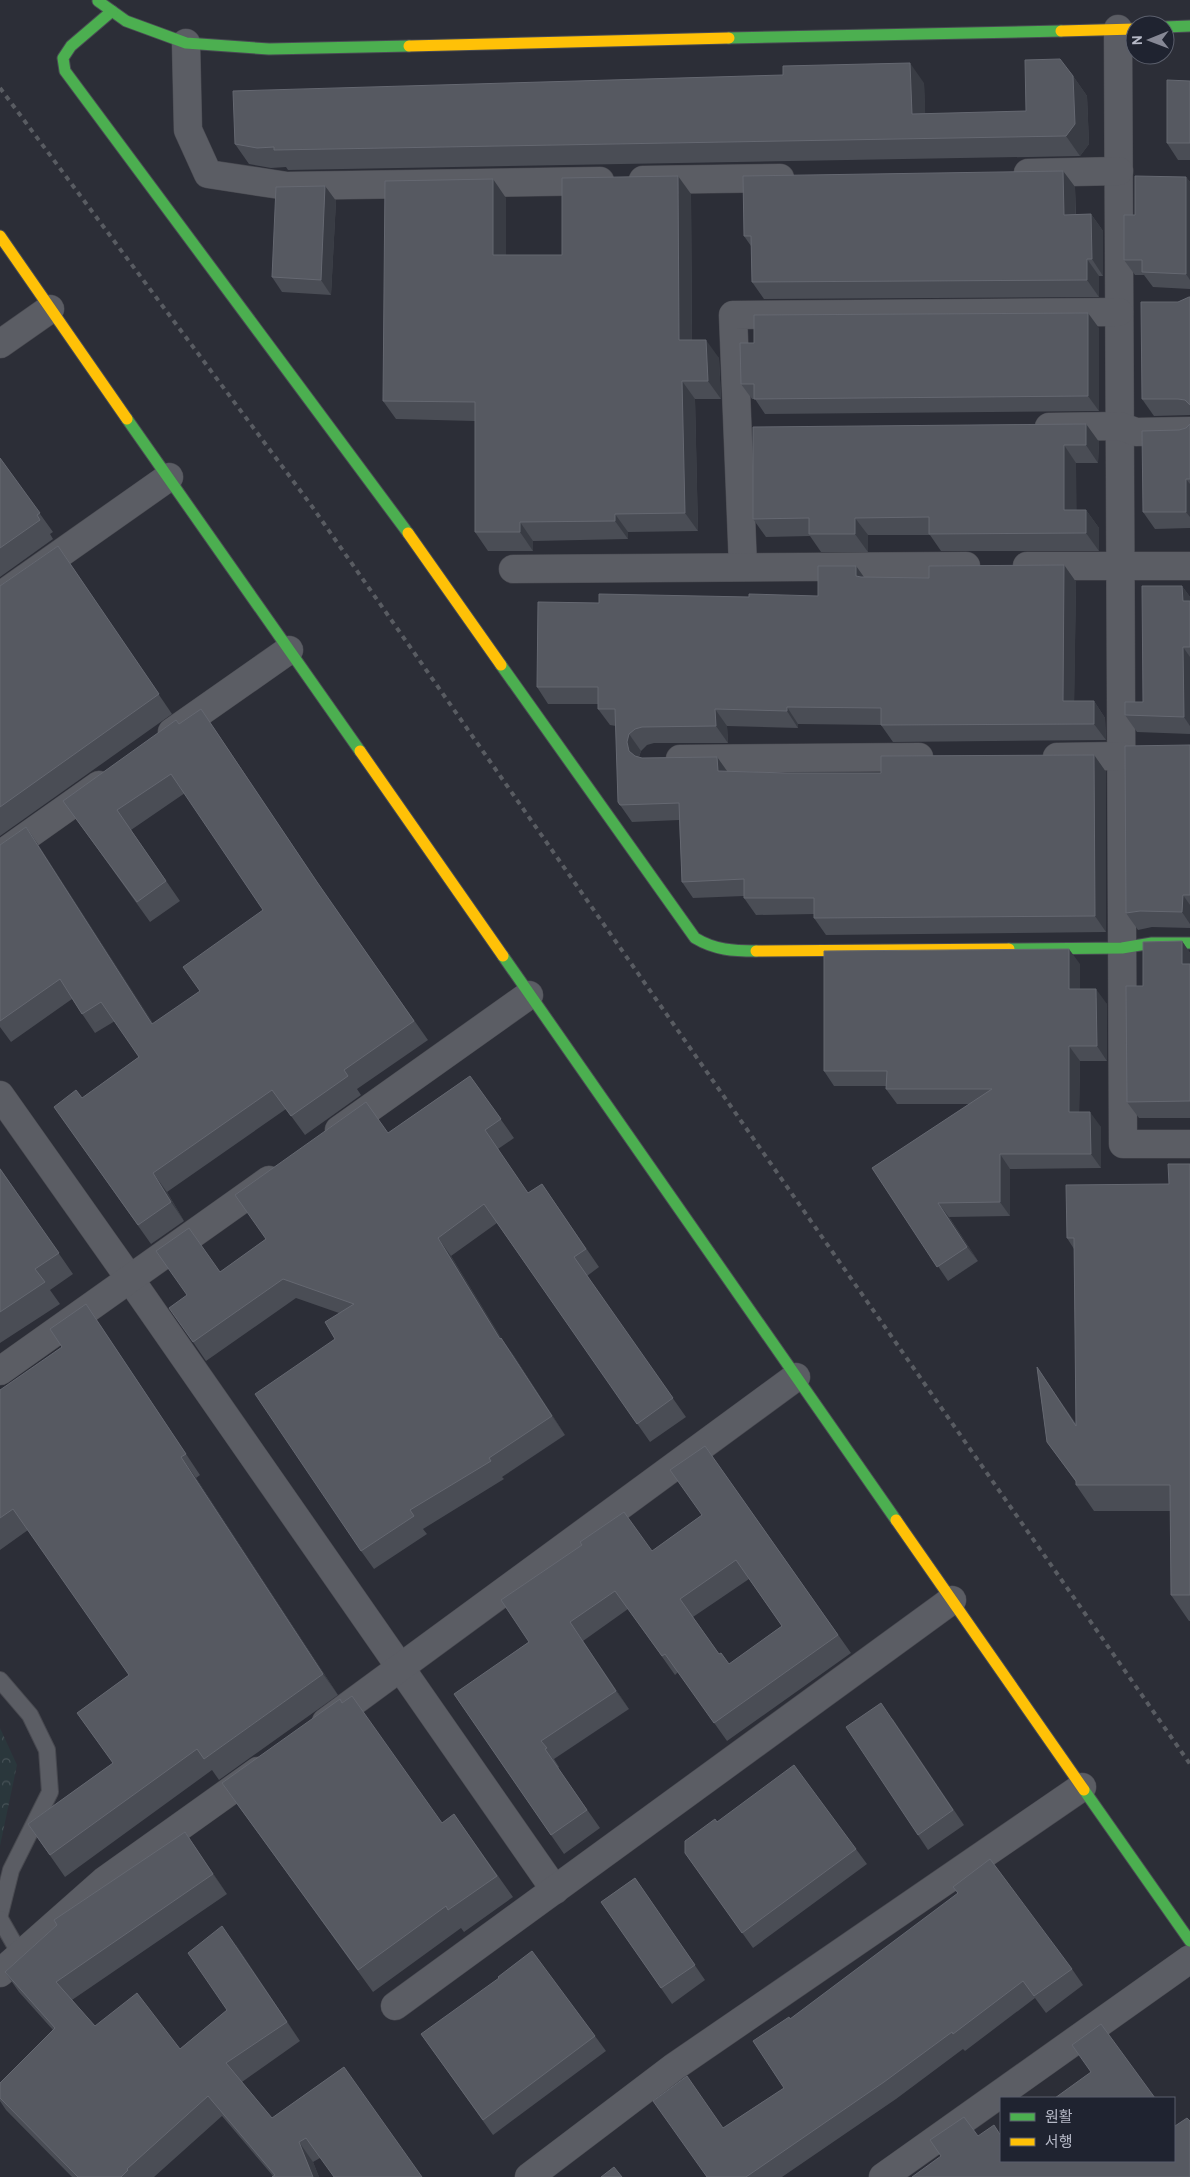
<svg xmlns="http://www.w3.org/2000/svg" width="1190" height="2177" viewBox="0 0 1190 2177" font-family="Overpass,'Noto Sans KR',sans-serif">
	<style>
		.forest { fill: url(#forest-crowns) }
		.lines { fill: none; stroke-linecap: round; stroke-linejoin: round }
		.lane-casing { stroke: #484950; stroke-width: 18 }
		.street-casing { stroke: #484950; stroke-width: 29 }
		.fast-casing { stroke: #494b53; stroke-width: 13 }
		.slow-casing { stroke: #494b53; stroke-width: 13 }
		.lane { stroke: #5b5d64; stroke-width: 16 }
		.street { stroke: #5b5d64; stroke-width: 28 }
		.fast { stroke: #4caf50; stroke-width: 11 }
		.slow { stroke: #ffc107; stroke-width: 11 }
		.rail { stroke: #595c62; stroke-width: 4; stroke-dasharray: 5 5; stroke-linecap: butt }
		.wall { fill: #4a4d55; fill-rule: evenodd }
		.shaded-wall { fill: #393c44 }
		.building { fill: #565961; stroke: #656871; fill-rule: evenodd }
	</style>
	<defs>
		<pattern id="forest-crowns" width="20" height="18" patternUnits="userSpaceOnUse" patternTransform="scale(1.25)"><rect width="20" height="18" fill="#2a373c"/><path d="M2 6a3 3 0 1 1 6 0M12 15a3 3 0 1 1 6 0" fill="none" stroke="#475257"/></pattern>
	</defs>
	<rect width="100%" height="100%" fill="#2c2e37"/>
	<path class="forest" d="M 0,1728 L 17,1765 L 0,1846 Z"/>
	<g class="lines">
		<defs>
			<g id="lane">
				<path d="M 0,1680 L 30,1715 L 47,1750 L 50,1792 L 11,1870 L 0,1914"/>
				<path d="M 0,1919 L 20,1954"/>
			</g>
			<g id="street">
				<path d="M 1118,29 L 1123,1144 L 1190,1144"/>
				<path d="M 186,43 L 188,130 L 208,174 L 287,186 L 600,181"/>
				<path d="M 1028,173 L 1119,171"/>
				<path d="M 643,180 L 780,178"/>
				<path d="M 0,344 L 50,309"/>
				<path d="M 1049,427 L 1120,426 L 1136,432 L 1190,431"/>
				<path d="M 1027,566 L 1190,566"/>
				<path d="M 743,567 L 733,315 L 1119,312"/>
				<path d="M 513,569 L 966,566"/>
				<path d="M 0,596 L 169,477"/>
				<path d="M 172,732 L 289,650"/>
				<path d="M 1057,757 L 1121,756"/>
				<path d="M 680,759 L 919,757"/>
				<path d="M 0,855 L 99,785"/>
				<path d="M 0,1095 L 130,1279 L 555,1890"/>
				<path d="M 339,1130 L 529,995"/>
				<path d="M 0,1371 L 269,1180"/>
				<path d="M 326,1722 L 796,1377"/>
				<path d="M 0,1973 L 104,1881 L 258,1771"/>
				<path d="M 395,2006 L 952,1600"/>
				<path d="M 529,2177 L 674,2067 L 1082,1787"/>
				<path d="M 883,2177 L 1190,1959"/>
			</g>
			<g id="fast">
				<path d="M 98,1 L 126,21 L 186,43 L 269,49 L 409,46"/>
				<path d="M 112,11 L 71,46 L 63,58 L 65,71 L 408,533"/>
				<path d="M 1165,27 L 1190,26"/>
				<path d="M 729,38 L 1061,31"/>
				<path d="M 127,419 L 360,751"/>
				<path d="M 501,665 L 695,938 C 715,950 733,951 756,951"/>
				<path d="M 1009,949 L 1122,948 L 1152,943 L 1190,943"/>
				<path d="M 503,956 L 896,1520"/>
				<path d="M 1084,1790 L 1190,1941"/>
			</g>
			<g id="slow">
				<path d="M 1061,31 L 1135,29"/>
				<path d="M 409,46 L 729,38"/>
				<path d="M 0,236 L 127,419"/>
				<path d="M 408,533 L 501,665"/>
				<path d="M 360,751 L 503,956"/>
				<path d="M 756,951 L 1009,949"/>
				<path d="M 896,1520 L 1084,1790"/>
			</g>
		</defs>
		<use href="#lane" class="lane-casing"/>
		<use href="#street" class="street-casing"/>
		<use href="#fast" class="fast-casing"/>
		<use href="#slow" class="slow-casing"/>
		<use href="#lane" class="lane"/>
		<use href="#street" class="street"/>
		<use href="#fast" class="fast"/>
		<use href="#slow" class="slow"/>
		<path class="rail" d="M 0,88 L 311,505 L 1190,1764"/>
	</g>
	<g class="wall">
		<path d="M 1073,76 L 1087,96 L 1089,144 L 1080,156 L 288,170 L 286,167 L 271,168 L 249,164 L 235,144 L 924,83 L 925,114 L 1026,111 Z"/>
		<path d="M 1190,81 L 1190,160 L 1178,160 L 1167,143 Z"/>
		<path d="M 1063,171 L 1075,187 L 1076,214 L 1091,214 L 1103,231 L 1103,276 L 1099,276 L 1099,297 L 764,299 L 752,282 L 751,246 L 744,236 Z"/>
		<path d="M 1186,177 L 1190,182 L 1190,289 L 1153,287 L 1144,275 L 1135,275 L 1124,260 L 1135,215 Z"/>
		<path d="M 325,186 L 336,201 L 331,295 L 282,292 L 272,277 Z"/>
		<path d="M 691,194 L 692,340 L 719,358 L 721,399 L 695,399 L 698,531 L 628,532 L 628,539 L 533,541 L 533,551 L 488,551 L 475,532 L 475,421 L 396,419 L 383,401 L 506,198 L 506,255 L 562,255 Z"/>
		<path d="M 1190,297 L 1190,415 L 1154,416 L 1142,399 L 1178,302 Z"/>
		<path d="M 1099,328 L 1099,411 L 765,414 L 755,399 L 752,399 L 741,384 L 754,343 Z"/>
		<path d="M 1086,424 L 1099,442 L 1098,463 L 1076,463 L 1076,510 L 1086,510 L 1099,528 L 1099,551 L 941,551 L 930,535 L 868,535 L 868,552 L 821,552 L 810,536 L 766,537 L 753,519 Z"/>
		<path d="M 1190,424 L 1190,528 L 1155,529 L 1143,512 L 1179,430 L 1186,428 Z"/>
		<path d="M 0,458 L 53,532 L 50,534 L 53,539 L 0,577 Z"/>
		<path d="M 58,546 L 172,714 L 0,836 L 0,586 Z"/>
		<path d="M 1064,565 L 1076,582 L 1074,701 L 1094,701 L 1105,718 L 1106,740 L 893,742 L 881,725 L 798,724 L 798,728 L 727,726 L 728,743 L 654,743 L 647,745 L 641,751 L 639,757 L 642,758 L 717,757 L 727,771 L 786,773 L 881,773 L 1094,755 L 1106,772 L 1106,932 L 826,935 L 814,918 L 814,914 L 756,915 L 744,898 L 744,896 L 693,898 L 682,882 L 679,820 L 632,822 L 618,802 L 616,726 L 610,725 L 598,709 L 598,704 L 548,704 L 537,687 L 599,603 L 749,597 L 818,596 L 856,566 L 864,577 L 929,578 Z"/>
		<path d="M 1182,586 L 1190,597 L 1190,734 L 1137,732 L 1125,715 L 1143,702 Z"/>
		<path d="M 179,724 L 214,728 L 330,901 L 428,1040 L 357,1089 L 361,1095 L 305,1135 L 286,1109 L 167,1192 L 184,1221 L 151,1244 L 54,1107 L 82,1098 L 139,1057 L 115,1021 L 95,1033 L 72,999 L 11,1042 L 0,1027 L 0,845 L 26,827 L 39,846 L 153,1024 L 200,991 L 263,910 L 185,793 L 131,830 L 180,901 L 150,922 L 77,820 Z"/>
		<path d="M 1190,745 L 1190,928 L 1152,927 L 1138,930 L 1126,913 Z"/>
		<path d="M 1182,941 L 1190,953 L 1190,1118 L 1139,1118 L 1127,1102 L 1143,986 Z"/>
		<path d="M 1080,964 L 1080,989 L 1107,1004 L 1107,1061 L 1080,1061 L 1079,1112 L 1101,1127 L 1101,1168 L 1010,1169 L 1010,1216 L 949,1217 L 978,1261 L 948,1281 L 872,1168 L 970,1104 L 897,1104 L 886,1089 L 886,1086 L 834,1086 L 824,1071 Z"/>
		<path d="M 470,1076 L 514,1138 L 498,1149 L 528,1193 L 542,1184 L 599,1267 L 587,1276 L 686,1417 L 650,1442 L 497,1223 L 451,1256 L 501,1338 L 514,1356 L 565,1435 L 502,1477 L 504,1479 L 423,1529 L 427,1534 L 374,1569 L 361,1551 L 335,1339 L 339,1313 L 296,1298 L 206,1361 L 193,1342 L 187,1295 L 220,1272 L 266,1239 L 388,1133 Z"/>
		<path d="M 1190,1164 L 1190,1621 L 1189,1621 L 1171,1595 L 1171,1511 L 1094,1511 L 1076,1485 L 1076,1482 L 1047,1442 L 1037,1367 L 1076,1424 L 1074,1249 L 1067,1238 L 1169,1184 Z"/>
		<path d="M 0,1168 L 73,1274 L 50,1290 L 60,1304 L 0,1343 Z"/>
		<path d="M 101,1326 L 200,1475 L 196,1478 L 338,1695 L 219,1780 L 212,1770 L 65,1877 L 28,1824 L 113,1763 L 77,1713 L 129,1675 L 28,1530 L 0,1550 L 0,1390 Z"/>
		<path d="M 705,1446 L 851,1653 L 727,1741 L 678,1672 L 675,1675 L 628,1609 L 583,1641 L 629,1709 L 554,1759 L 559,1767 L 558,1768 L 600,1828 L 564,1854 L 454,1694 L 529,1642 L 652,1551 L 702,1515 ZM 749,1579 L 782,1626 L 729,1664 L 719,1654 L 693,1617 Z"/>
		<path d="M 342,1703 L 442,1823 L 454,1814 L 513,1897 L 464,1932 L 461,1928 L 373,1992 L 222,1783 Z"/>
		<path d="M 892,1718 L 964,1825 L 928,1850 L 918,1835 Z"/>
		<path d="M 717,1822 L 856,1849 L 867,1864 L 753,1948 L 685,1853 Z"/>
		<path d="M 185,1832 L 227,1894 L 72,2000 L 95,2026 L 180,2049 L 227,2010 L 236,1945 L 300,2041 L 242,2082 L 272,2118 L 344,2067 L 320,2158 L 313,2162 L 319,2177 L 272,2177 L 273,2176 L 222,2116 L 154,2177 L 72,2177 L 6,2110 L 0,2101 L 0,2083 L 53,2030 L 19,1992 L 5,1972 L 57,1925 Z"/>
		<path d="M 635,1878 L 705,1980 L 672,2004 L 601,1902 Z"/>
		<path d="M 1072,1969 L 1083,1985 L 1046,2013 L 1035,1998 L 965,2051 L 963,2049 L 896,2099 L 782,2177 L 707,2177 L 723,2128 L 784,2088 L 790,2019 Z"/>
		<path d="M 421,2034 L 595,2036 L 606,2051 L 493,2135 Z"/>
	</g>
	<g class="shaded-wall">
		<path d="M 910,63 L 924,83 L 926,134 L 912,114 Z"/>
		<path d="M 1073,76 L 1087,96 L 1089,144 L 1080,156 L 1066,136 Z"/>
		<path d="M 1063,171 L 1075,187 L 1076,232 L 1064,215 Z"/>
		<path d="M 678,176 L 691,194 L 692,359 L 679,340 Z"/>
		<path d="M 1186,177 L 1190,182 L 1190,280 L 1186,274 Z"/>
		<path d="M 493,179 L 506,198 L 506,273 L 493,255 Z"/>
		<path d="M 325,186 L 336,201 L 331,295 L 321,280 Z"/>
		<path d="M 1091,214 L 1103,231 L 1103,276 L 1092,259 Z"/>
		<path d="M 1087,259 L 1099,276 L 1099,297 L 1087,280 Z"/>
		<path d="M 1088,313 L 1099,328 L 1099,411 L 1088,396 Z"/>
		<path d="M 706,340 L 719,358 L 721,399 L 708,381 Z"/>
		<path d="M 682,381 L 695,399 L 698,531 L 685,513 Z"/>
		<path d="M 1086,424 L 1099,442 L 1098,463 L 1086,445 Z"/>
		<path d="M 1064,445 L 1076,463 L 1077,528 L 1064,510 Z"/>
		<path d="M 1186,479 L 1190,484 L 1190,517 L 1186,512 Z"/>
		<path d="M 1086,510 L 1099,528 L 1099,551 L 1086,533 Z"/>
		<path d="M 615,514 L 628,532 L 628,539 L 615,521 Z"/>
		<path d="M 855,518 L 868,535 L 868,552 L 855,534 Z"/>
		<path d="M 520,522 L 533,541 L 533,551 L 520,532 Z"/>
		<path d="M 1064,565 L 1076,582 L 1074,717 L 1063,701 Z"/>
		<path d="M 856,566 L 868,583 L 856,576 Z"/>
		<path d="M 1182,586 L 1190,597 L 1190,611 L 1183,601 Z"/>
		<path d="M 1183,647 L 1190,657 L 1190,726 L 1184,717 Z"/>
		<path d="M 1094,701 L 1105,718 L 1106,740 L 1094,724 Z"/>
		<path d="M 787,707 L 798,724 L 798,728 L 787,711 Z"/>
		<path d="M 715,709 L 727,726 L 728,743 L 716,726 Z"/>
		<path d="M 629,734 L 641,751 L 638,759 L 629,751 L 627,742 Z"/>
		<path d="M 1094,755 L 1106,772 L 1106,932 L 1095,916 Z"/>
		<path d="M 717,757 L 729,774 L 718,771 Z"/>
		<path d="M 26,827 L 39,846 L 166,1043 L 152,1024 Z"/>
		<path d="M 1183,895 L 1190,905 L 1190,924 L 1182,912 Z"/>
		<path d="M 1182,941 L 1190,953 L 1190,976 L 1182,964 Z"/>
		<path d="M 1069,949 L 1080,964 L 1080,1004 L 1069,989 Z"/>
		<path d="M 1096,989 L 1107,1004 L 1107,1061 L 1097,1046 Z"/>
		<path d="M 1069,1046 L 1080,1061 L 1079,1127 L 1069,1112 Z"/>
		<path d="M 1090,1112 L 1101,1127 L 1101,1168 L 1091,1154 Z"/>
		<path d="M 1000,1154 L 1010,1169 L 1010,1216 L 1000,1202 Z"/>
		<path d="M 153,1173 L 167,1192 L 184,1221 L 171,1202 Z"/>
		<path d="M 938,1203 L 949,1217 L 978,1261 L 967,1247 Z"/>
		<path d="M 438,1238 L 451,1256 L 513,1357 L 500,1339 Z"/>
		<path d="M 86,1304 L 101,1326 L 200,1475 Z"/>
		<path d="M 501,1338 L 514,1356 L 565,1435 L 552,1416 Z"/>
		<path d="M 1037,1367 L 1055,1394 L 1094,1452 L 1076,1426 Z"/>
		<path d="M 181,1457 L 196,1478 L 338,1695 L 323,1674 Z"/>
		<path d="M 570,1622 L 583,1641 L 629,1709 L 616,1691 Z"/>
		<path d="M 185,1832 L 198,1851 L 227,1894 L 213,1874 Z"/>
		<path d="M 222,1926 L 236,1945 L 300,2041 L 287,2022 Z"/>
		<path d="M 299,2142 L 313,2162 L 319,2177 L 313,2177 Z"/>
	</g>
	<g class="building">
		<path d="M 1060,59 L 1073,76 L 1075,124 L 1066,136 L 274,150 L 274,147 L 257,148 L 235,144 L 233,91 L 783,75 L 783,66 L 910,63 L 912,114 L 1026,111 L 1025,60 Z"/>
		<path d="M 1167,80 L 1190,81 L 1190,143 L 1167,143 Z"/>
		<path d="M 1063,171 L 1064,215 L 1091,214 L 1092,259 L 1087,259 L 1087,280 L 752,282 L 751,236 L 744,236 L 743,176 Z"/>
		<path d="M 678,176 L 679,340 L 706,340 L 708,381 L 682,381 L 685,513 L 615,514 L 615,521 L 520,522 L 520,532 L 475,532 L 475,402 L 383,401 L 385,181 L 493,179 L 493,255 L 562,255 L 562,178 Z"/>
		<path d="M 1135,176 L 1186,177 L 1186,274 L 1142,272 L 1142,260 L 1124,260 L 1124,215 L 1135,215 Z"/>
		<path d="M 325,186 L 321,280 L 272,277 L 276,187 Z"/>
		<path d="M 1189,297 L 1190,297 L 1190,405 L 1185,400 L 1178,399 L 1142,399 L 1141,302 L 1178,302 Z"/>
		<path d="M 1088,313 L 1088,396 L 754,399 L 754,384 L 741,384 L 740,343 L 754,343 L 754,315 Z"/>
		<path d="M 1086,424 L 1086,445 L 1064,445 L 1064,510 L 1086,510 L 1086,533 L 929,534 L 929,517 L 855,518 L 855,534 L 809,534 L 809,518 L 753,519 L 753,427 Z"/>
		<path d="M 1190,424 L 1190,479 L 1186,479 L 1186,512 L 1143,512 L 1142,431 L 1179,430 L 1186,428 Z"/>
		<path d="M 0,458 L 40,513 L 37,515 L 40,520 L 0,548 Z"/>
		<path d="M 58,546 L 159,694 L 0,807 L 0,586 Z"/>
		<path d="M 1064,565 L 1063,701 L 1094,701 L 1094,724 L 881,725 L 881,708 L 787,707 L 787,711 L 715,709 L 716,726 L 642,727 L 635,729 L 629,734 L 627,742 L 629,751 L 635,756 L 642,758 L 717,757 L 718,771 L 786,773 L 881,773 L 881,756 L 1094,755 L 1095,916 L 814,918 L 814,898 L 744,898 L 744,879 L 682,882 L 679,803 L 620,805 L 618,802 L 615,709 L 598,709 L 598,687 L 537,687 L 538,602 L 599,603 L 599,594 L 749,597 L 749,594 L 818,596 L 818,566 L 856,566 L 856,576 L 861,577 L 929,578 L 929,566 Z"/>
		<path d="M 1142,586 L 1182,586 L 1183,601 L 1190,601 L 1190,647 L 1183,647 L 1184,717 L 1125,715 L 1125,702 L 1143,702 Z"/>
		<path d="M 201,709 L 317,882 L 414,1021 L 344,1070 L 348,1076 L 291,1116 L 272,1090 L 153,1173 L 171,1202 L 138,1225 L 54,1107 L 76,1090 L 82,1098 L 139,1057 L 101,1002 L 82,1014 L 60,979 L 0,1021 L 0,845 L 26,827 L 152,1024 L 200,991 L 183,967 L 263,910 L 171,774 L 117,810 L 166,881 L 137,902 L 63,801 L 176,720 L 179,724 Z"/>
		<path d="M 1190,745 L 1190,895 L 1183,895 L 1182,912 L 1140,911 L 1126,913 L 1125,746 Z"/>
		<path d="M 1182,941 L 1182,964 L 1190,964 L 1190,1101 L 1127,1102 L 1126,986 L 1143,986 L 1143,942 Z"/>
		<path d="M 1069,949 L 1069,989 L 1096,989 L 1097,1046 L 1069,1046 L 1069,1112 L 1090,1112 L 1091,1154 L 1000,1154 L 1000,1202 L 938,1203 L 967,1247 L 937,1267 L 872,1168 L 992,1089 L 886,1089 L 887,1071 L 824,1071 L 824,951 Z"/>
		<path d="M 470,1076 L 501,1119 L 485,1130 L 528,1193 L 542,1184 L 586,1249 L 574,1257 L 673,1398 L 637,1424 L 484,1204 L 438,1238 L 500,1339 L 501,1338 L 552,1416 L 489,1458 L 491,1461 L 410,1510 L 414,1516 L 361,1551 L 255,1394 L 335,1339 L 325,1322 L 354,1304 L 283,1279 L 193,1342 L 169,1308 L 187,1295 L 156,1251 L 189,1228 L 220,1272 L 266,1239 L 235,1195 L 366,1102 L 388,1133 Z"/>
		<path d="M 1168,1164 L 1190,1164 L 1190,1595 L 1171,1595 L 1170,1485 L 1076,1485 L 1076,1481 L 1047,1442 L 1037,1367 L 1076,1426 L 1074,1238 L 1067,1238 L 1066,1185 L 1169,1184 Z"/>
		<path d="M 0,1169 L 59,1253 L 35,1269 L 45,1282 L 0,1312 Z"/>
		<path d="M 86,1304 L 186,1454 L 181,1457 L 323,1674 L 204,1759 L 197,1749 L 50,1855 L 28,1824 L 113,1763 L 77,1713 L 129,1675 L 13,1509 L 0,1518 L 0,1390 L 62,1347 L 50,1329 Z"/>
		<path d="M 705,1446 L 838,1635 L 714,1723 L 665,1654 L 662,1656 L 615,1591 L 570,1622 L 616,1691 L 541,1741 L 547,1748 L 545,1749 L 587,1810 L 551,1835 L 454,1694 L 529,1642 L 501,1600 L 582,1545 L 580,1542 L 624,1512 L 652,1551 L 702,1515 L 670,1470 ZM 736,1560 L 782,1626 L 729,1664 L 721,1653 L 719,1654 L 680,1599 Z"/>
		<path d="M 352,1696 L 442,1823 L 454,1814 L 497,1876 L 448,1910 L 446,1906 L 358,1970 L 222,1783 L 340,1699 L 342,1703 Z"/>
		<path d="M 881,1703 L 953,1810 L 918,1835 L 846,1727 Z"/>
		<path d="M 794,1765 L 856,1849 L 742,1933 L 685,1853 L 685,1841 L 715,1819 L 717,1822 Z"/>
		<path d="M 185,1832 L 213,1874 L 56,1982 L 95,2026 L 137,1993 L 180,2049 L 227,2010 L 188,1953 L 222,1926 L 287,2022 L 226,2063 L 272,2118 L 344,2067 L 422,2177 L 334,2177 L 306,2138 L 299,2142 L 313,2177 L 272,2177 L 275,2175 L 208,2096 L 127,2169 L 128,2170 L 121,2177 L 78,2177 L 0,2098 L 0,2083 L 55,2028 L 5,1972 L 57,1925 L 54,1920 Z"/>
		<path d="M 990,1859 L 1072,1969 L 1034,1996 L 1023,1981 L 953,2034 L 952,2032 L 884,2082 L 746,2177 L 707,2177 L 653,2101 L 687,2076 L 723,2128 L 784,2088 L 753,2041 L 789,2017 L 790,2019 L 958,1893 L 953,1887 Z"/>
		<path d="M 635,1878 L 695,1965 L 661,1988 L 601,1902 Z"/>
		<path d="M 532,1951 L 595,2036 L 483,2120 L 421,2034 L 499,1978 L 498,1977 Z"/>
		<path d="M 1101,2024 L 1155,2098 L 1055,2098 L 1091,2072 L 1072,2045 Z"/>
		<path d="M 964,2117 L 978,2136 L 994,2125 L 1001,2136 L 1001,2161 L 1174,2161 L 1174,2125 L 1175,2126 L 1187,2118 L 1190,2121 L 1190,2177 L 912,2177 L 941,2156 L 930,2140 Z"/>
		<path d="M 614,2167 L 622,2177 L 601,2177 Z"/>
	</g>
	<rect x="1000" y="2097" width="175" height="65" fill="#1f2330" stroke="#5b5f6c"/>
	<rect x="1010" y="2113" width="25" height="8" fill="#4caf50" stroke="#5b5f6c"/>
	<text x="1045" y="2122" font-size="15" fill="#b6b9c7">원활</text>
	<rect x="1010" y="2138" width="25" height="8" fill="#ffc107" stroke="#5b5f6c"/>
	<text x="1045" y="2147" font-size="15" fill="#b6b9c7">서행</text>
	<g transform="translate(1150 40) rotate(269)"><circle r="24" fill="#1f2330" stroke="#5b5f6c"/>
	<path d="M0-4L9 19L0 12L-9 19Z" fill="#868895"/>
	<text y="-8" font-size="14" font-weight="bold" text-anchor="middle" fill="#b6b9c7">N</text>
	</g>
</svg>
